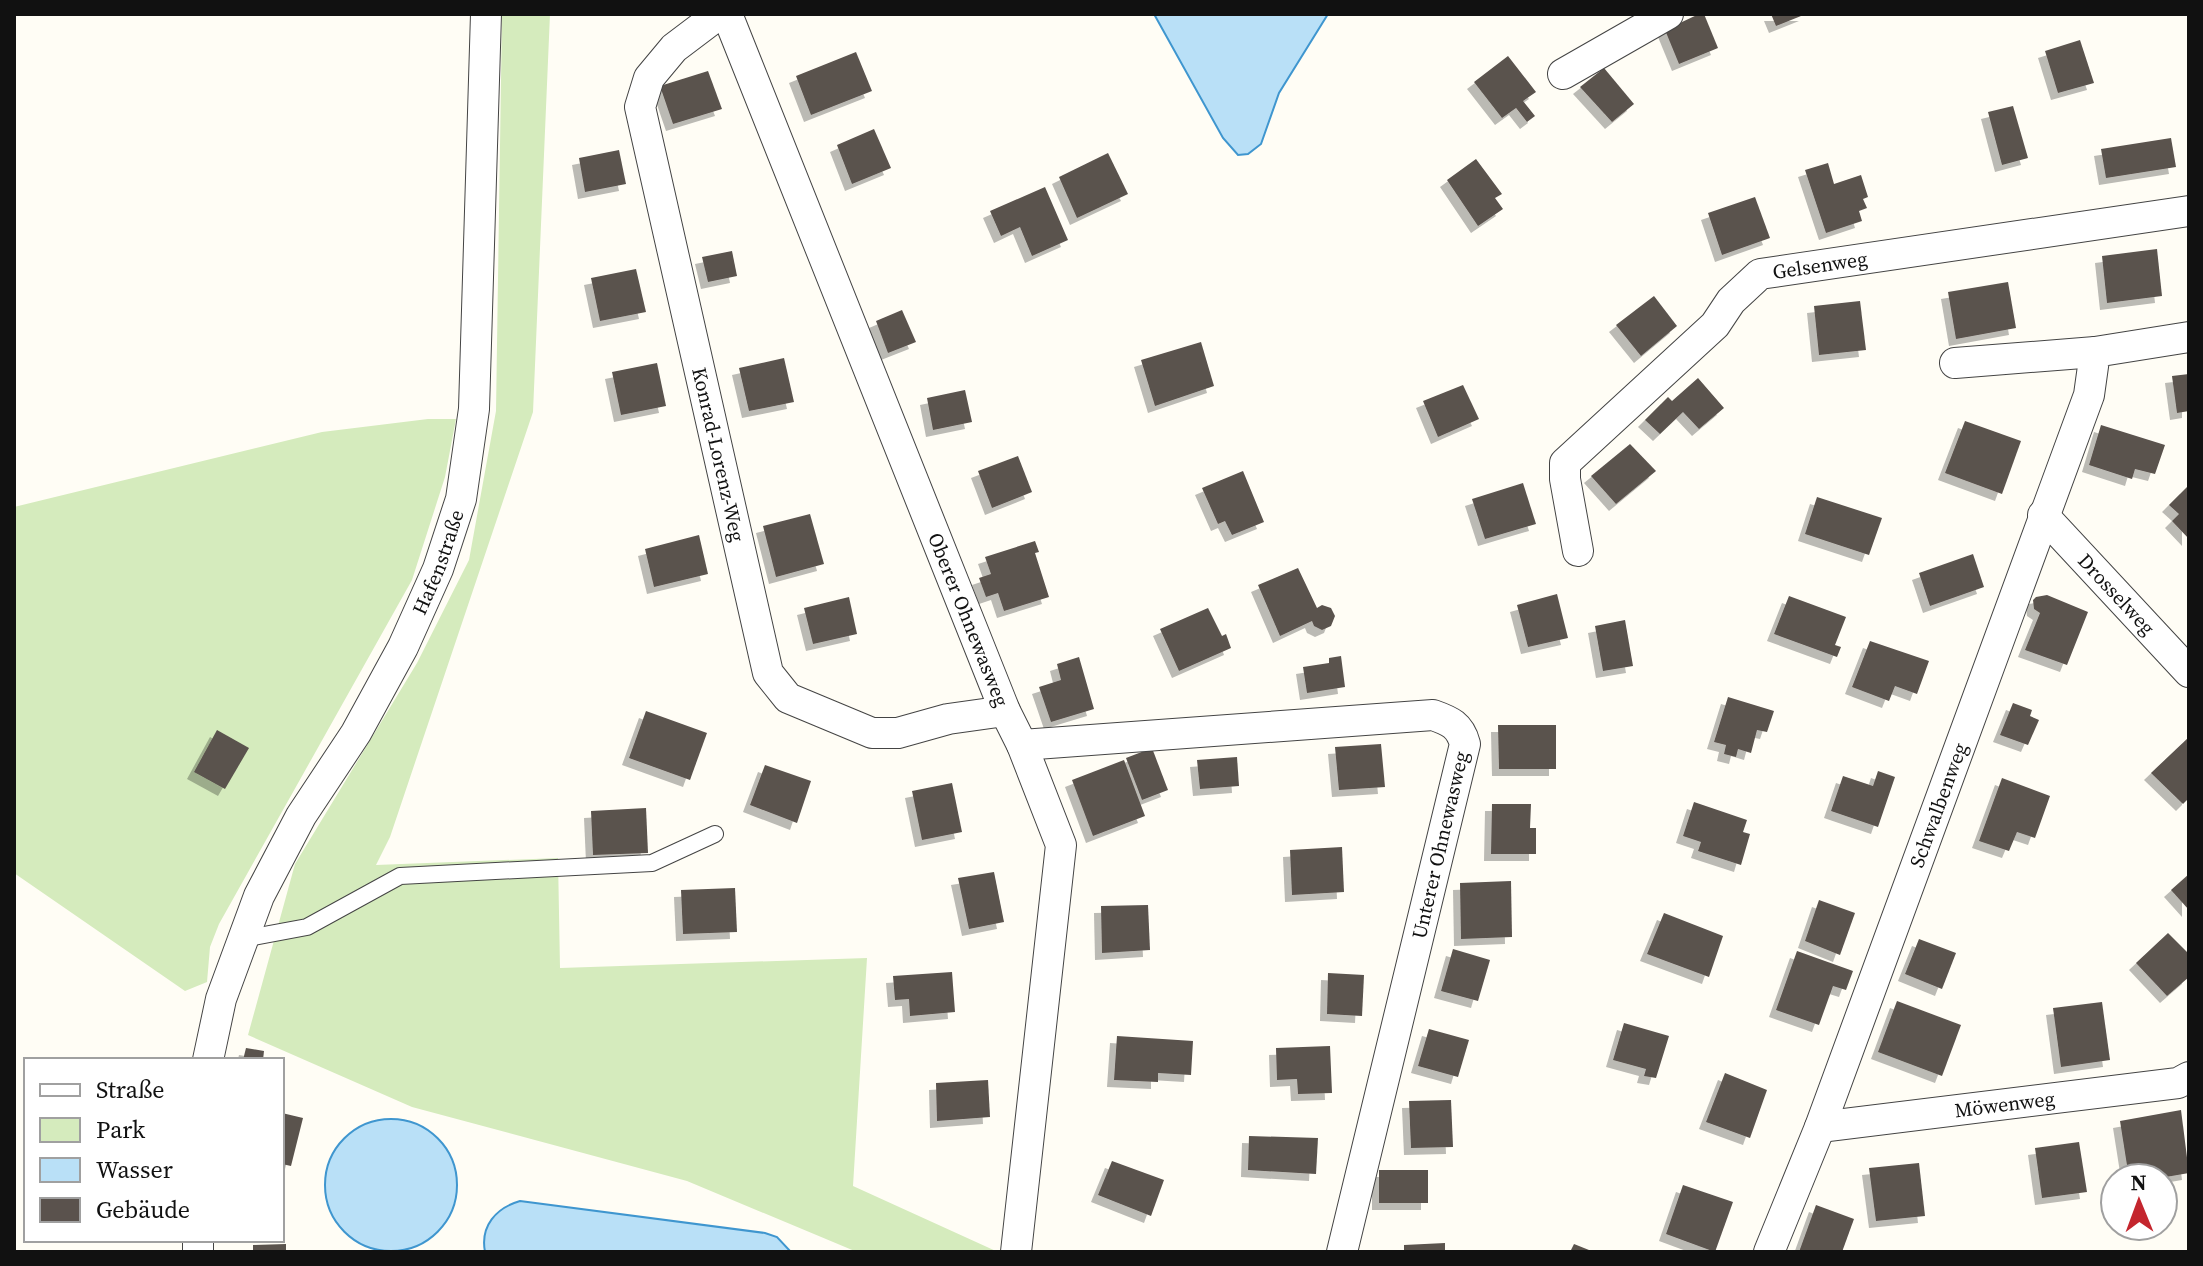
<svg xmlns="http://www.w3.org/2000/svg" width="2203" height="1266" viewBox="0 0 2203 1266" font-family="'Source Serif 4',serif">
	<style>
		.green { fill: #d5ebbd }
		.water { fill: #b9e0f7; stroke: #3f96cf; stroke-width: 2 }
		.building { fill: #5a524d; filter: url(#shadow) }
		.lines { fill: none; stroke-linecap: round; stroke-linejoin: round }
		.service-casing { stroke: #444; stroke-width: 18 }
		.minor-casing { stroke: #444; stroke-width: 32 }
		.service { stroke: #fff; stroke-width: 16 }
		.minor { stroke: #fff; stroke-width: 30 }
		.labels { text-anchor: middle; dominant-baseline: central; stroke-width: 8; stroke-linejoin: round; paint-order: stroke }
		.street-label { font-size: 20px; fill: #111; stroke: #fff }
	</style>
	<defs>
		<filter id="shadow"><feDropShadow dx="-7" dy="7" stdDeviation="0" flood-color="#0004"/></filter>
	</defs>
	<rect width="100%" height="100%" fill="#fffdf5"/>
	<g class="green">
		<path d="M 502,14 L 550,14 L 533,412 L 390,837 L 376,865 L 558,858 L 560,968 L 867,958 L 853,1186 L 998,1252 L 857,1252 L 687,1181 L 412,1107 L 248,1035 L 295,864 L 417,663 L 469,560 L 496,411 Z"/>
		<path d="M 428,419 L 456,419 L 445,477 L 412,580 L 219,924 L 210,947 L 207,982 L 185,991 L 14,873 L 14,507 L 322,432 Z"/>
	</g>
	<g class="water">
		<path d="M 1154,14 L 1328,14 L 1279,93 L 1261,144 L 1248,154 L 1238,155 L 1223,138 Z"/>
		<circle cx="391" cy="1185" r="66"/>
		<path d="M 520,1201 L 765,1233 L 777,1237 L 791,1252 L 485,1252 C 480,1226 496,1208 520,1201 Z"/>
	</g>
	<g class="building">
		<path d="M 1699,14 L 1704,14 L 1718,48 L 1679,64 L 1665,30 Z"/>
		<path d="M 1771,14 L 1806,14 L 1776,26 Z"/>
		<path d="M 2080,40 L 2094,83 L 2058,93 L 2045,51 Z"/>
		<path d="M 856,52 L 872,91 L 811,115 L 796,76 Z"/>
		<path d="M 1508,56 L 1536,92 L 1523,101 L 1535,116 L 1527,122 L 1516,108 L 1502,118 L 1474,82 Z"/>
		<path d="M 1604,68 L 1634,104 L 1612,122 L 1580,87 Z"/>
		<path d="M 708,71 L 722,109 L 673,124 L 660,86 Z"/>
		<path d="M 2013,106 L 2028,158 L 2002,165 L 1988,112 Z"/>
		<path d="M 874,129 L 891,168 L 852,184 L 837,145 Z"/>
		<path d="M 2171,138 L 2176,167 L 2106,178 L 2101,149 Z"/>
		<path d="M 619,150 L 626,184 L 585,192 L 579,158 Z"/>
		<path d="M 1108,153 L 1128,194 L 1077,218 L 1059,177 Z"/>
		<path d="M 1476,159 L 1502,194 L 1495,198 L 1503,209 L 1478,226 L 1447,180 Z"/>
		<path d="M 1828,163 L 1834,184 L 1861,175 L 1868,197 L 1863,199 L 1867,208 L 1859,211 L 1862,221 L 1826,233 L 1805,170 Z"/>
		<path d="M 1045,187 L 1068,240 L 1032,256 L 1020,227 L 1001,236 L 990,211 Z"/>
		<path d="M 1755,197 L 1770,238 L 1722,255 L 1708,213 Z"/>
		<path d="M 2157,249 L 2162,296 L 2107,303 L 2102,256 Z"/>
		<path d="M 732,251 L 737,276 L 708,282 L 702,257 Z"/>
		<path d="M 636,269 L 646,312 L 600,321 L 591,278 Z"/>
		<path d="M 2008,282 L 2016,328 L 1956,339 L 1948,292 Z"/>
		<path d="M 1654,296 L 1677,326 L 1641,356 L 1616,325 Z"/>
		<path d="M 1860,301 L 1866,350 L 1819,355 L 1814,306 Z"/>
		<path d="M 902,310 L 916,342 L 888,353 L 876,321 Z"/>
		<path d="M 1201,342 L 1214,386 L 1155,406 L 1141,360 Z"/>
		<path d="M 784,358 L 794,402 L 749,411 L 739,368 Z"/>
		<path d="M 657,363 L 666,406 L 621,415 L 612,372 Z"/>
		<path d="M 2189,374 L 2189,411 L 2177,413 L 2172,376 Z"/>
		<path d="M 1698,378 L 1724,408 L 1699,429 L 1683,412 L 1660,434 L 1645,420 L 1668,397 L 1672,401 Z"/>
		<path d="M 1463,385 L 1479,419 L 1438,437 L 1423,401 Z"/>
		<path d="M 965,390 L 972,422 L 933,430 L 927,398 Z"/>
		<path d="M 1965,421 L 2021,441 L 2002,494 L 1945,473 Z"/>
		<path d="M 2101,425 L 2165,445 L 2155,474 L 2135,469 L 2132,479 L 2089,465 Z"/>
		<path d="M 1630,444 L 1656,471 L 1616,504 L 1591,476 Z"/>
		<path d="M 1018,456 L 1032,492 L 992,508 L 978,471 Z"/>
		<path d="M 1243,471 L 1264,522 L 1232,535 L 1225,521 L 1218,524 L 1202,488 Z"/>
		<path d="M 1523,483 L 1536,524 L 1485,539 L 1472,499 Z"/>
		<path d="M 2187,487 L 2189,489 L 2189,539 L 2172,521 L 2179,514 L 2169,505 Z"/>
		<path d="M 1817,497 L 1882,518 L 1869,555 L 1805,534 Z"/>
		<path d="M 810,514 L 824,564 L 776,577 L 763,526 Z"/>
		<path d="M 699,535 L 708,574 L 654,587 L 645,549 Z"/>
		<path d="M 1035,541 L 1039,552 L 1035,553 L 1049,597 L 1004,611 L 998,593 L 986,597 L 979,578 L 991,574 L 985,557 Z"/>
		<path d="M 1973,554 L 1984,587 L 1930,606 L 1919,573 Z"/>
		<path d="M 1298,568 L 1317,608 L 1322,605 L 1331,608 L 1335,616 L 1331,626 L 1322,630 L 1314,626 L 1312,621 L 1280,636 L 1258,585 Z"/>
		<path d="M 1557,594 L 1568,638 L 1528,647 L 1517,605 Z"/>
		<path d="M 2047,595 L 2088,612 L 2067,665 L 2025,650 L 2040,613 L 2034,609 L 2033,600 L 2036,597 Z"/>
		<path d="M 1789,596 L 1846,617 L 1835,645 L 1841,647 L 1837,657 L 1774,634 Z"/>
		<path d="M 849,597 L 857,634 L 813,644 L 804,608 Z"/>
		<path d="M 1208,608 L 1222,636 L 1226,634 L 1231,648 L 1179,671 L 1160,629 Z"/>
		<path d="M 1625,620 L 1633,666 L 1603,671 L 1595,626 Z"/>
		<path d="M 1870,641 L 1929,661 L 1917,694 L 1895,686 L 1889,701 L 1852,687 Z"/>
		<path d="M 1341,656 L 1345,687 L 1307,693 L 1303,667 L 1329,663 L 1329,658 Z"/>
		<path d="M 1079,657 L 1094,709 L 1051,722 L 1039,687 L 1061,680 L 1057,664 Z"/>
		<path d="M 1728,697 L 1774,711 L 1767,732 L 1757,730 L 1751,753 L 1738,749 L 1736,757 L 1724,754 L 1726,745 L 1714,742 Z"/>
		<path d="M 2013,703 L 2032,710 L 2030,716 L 2039,720 L 2028,745 L 2000,735 Z"/>
		<path d="M 646,711 L 707,733 L 690,780 L 629,758 Z"/>
		<path d="M 1498,725 L 1556,725 L 1556,769 L 1499,769 Z"/>
		<path d="M 217,730 L 249,748 L 225,789 L 194,772 Z"/>
		<path d="M 2189,737 L 2189,798 L 2183,804 L 2151,773 Z"/>
		<path d="M 1381,744 L 1385,787 L 1339,790 L 1335,747 Z"/>
		<path d="M 1152,748 L 1168,790 L 1142,800 L 1126,758 Z"/>
		<path d="M 1237,757 L 1239,786 L 1200,789 L 1197,760 Z"/>
		<path d="M 1124,760 L 1145,816 L 1093,836 L 1072,780 Z"/>
		<path d="M 765,765 L 811,781 L 797,823 L 750,805 Z"/>
		<path d="M 1878,771 L 1895,777 L 1878,827 L 1831,811 L 1843,776 L 1873,786 Z"/>
		<path d="M 2002,778 L 2050,796 L 2035,838 L 2017,832 L 2009,851 L 1979,841 Z"/>
		<path d="M 952,783 L 962,832 L 922,840 L 912,791 Z"/>
		<path d="M 1694,802 L 1747,820 L 1743,832 L 1750,834 L 1741,865 L 1698,851 L 1701,842 L 1683,836 Z"/>
		<path d="M 1492,804 L 1531,804 L 1530,828 L 1536,828 L 1536,854 L 1491,854 Z"/>
		<path d="M 646,808 L 648,853 L 593,855 L 591,811 Z"/>
		<path d="M 1342,847 L 1344,892 L 1292,895 L 1290,850 Z"/>
		<path d="M 994,872 L 1004,922 L 969,929 L 958,878 Z"/>
		<path d="M 2189,874 L 2189,910 L 2171,890 Z"/>
		<path d="M 1511,881 L 1512,937 L 1461,939 L 1460,883 Z"/>
		<path d="M 735,888 L 737,932 L 683,934 L 681,890 Z"/>
		<path d="M 1819,900 L 1855,913 L 1840,955 L 1805,941 Z"/>
		<path d="M 1148,905 L 1150,950 L 1102,953 L 1101,906 Z"/>
		<path d="M 1664,913 L 1723,936 L 1709,977 L 1647,954 Z"/>
		<path d="M 2168,933 L 2189,954 L 2189,977 L 2167,996 L 2136,963 Z"/>
		<path d="M 1919,939 L 1956,953 L 1942,989 L 1905,974 Z"/>
		<path d="M 1453,949 L 1490,960 L 1478,1001 L 1441,991 Z"/>
		<path d="M 1797,951 L 1853,971 L 1846,990 L 1833,986 L 1819,1025 L 1776,1010 Z"/>
		<path d="M 952,972 L 955,1012 L 910,1016 L 909,999 L 895,1000 L 893,976 Z"/>
		<path d="M 1328,973 L 1364,975 L 1362,1016 L 1327,1014 Z"/>
		<path d="M 1897,1001 L 1961,1025 L 1942,1076 L 1878,1052 Z"/>
		<path d="M 2102,1002 L 2110,1060 L 2061,1067 L 2053,1008 Z"/>
		<path d="M 1624,1023 L 1669,1036 L 1656,1078 L 1644,1076 L 1646,1069 L 1613,1060 Z"/>
		<path d="M 1429,1029 L 1469,1040 L 1458,1077 L 1418,1066 Z"/>
		<path d="M 1117,1036 L 1193,1041 L 1191,1075 L 1158,1073 L 1158,1082 L 1114,1080 Z"/>
		<path d="M 1330,1046 L 1332,1093 L 1298,1094 L 1297,1079 L 1277,1080 L 1276,1048 Z"/>
		<path d="M 246,1048 L 264,1051 L 263,1060 L 243,1060 Z"/>
		<path d="M 1725,1073 L 1767,1090 L 1750,1138 L 1706,1122 Z"/>
		<path d="M 988,1080 L 990,1117 L 937,1121 L 936,1083 Z"/>
		<path d="M 1451,1100 L 1453,1147 L 1411,1148 L 1409,1101 Z"/>
		<path d="M 2181,1110 L 2189,1173 L 2160,1178 L 2129,1178 L 2120,1121 Z"/>
		<path d="M 282,1113 L 303,1118 L 291,1166 L 282,1164 Z"/>
		<path d="M 1249,1136 L 1318,1138 L 1316,1174 L 1248,1170 Z"/>
		<path d="M 2079,1142 L 2087,1192 L 2042,1198 L 2035,1148 Z"/>
		<path d="M 1112,1161 L 1164,1180 L 1151,1216 L 1098,1195 Z"/>
		<path d="M 1919,1163 L 1925,1216 L 1876,1221 L 1869,1168 Z"/>
		<rect x="1379" y="1170" width="49" height="33"/>
		<path d="M 1683,1185 L 1733,1202 L 1715,1252 L 1666,1234 Z"/>
		<path d="M 1816,1205 L 1854,1219 L 1842,1252 L 1799,1252 Z"/>
		<path d="M 1445,1243 L 1445,1252 L 1404,1252 L 1404,1245 Z"/>
		<path d="M 286,1244 L 286,1252 L 253,1252 L 253,1245 Z"/>
		<path d="M 1574,1244 L 1594,1252 L 1570,1252 Z"/>
	</g>
	<g class="lines">
		<defs>
			<path id="service" d="M 243,939 L 307,927 L 400,876 L 652,863 L 715,834"/>
			<g id="minor">
				<path id="s1" d="M 719,14 L 674,48 L 649,78 L 640,107 L 768,673 L 788,698 L 872,733 L 898,733 L 948,719 L 1005,711"/>
				<path id="s2" d="M 727,14 L 1005,711 L 1022,745 L 1061,845 L 1016,1252"/>
				<path d="M 1563,74 L 1668,14"/>
				<path d="M 1955,363 L 2095,352"/>
				<path id="s3" d="M 2043,515 L 2189,672"/>
				<path id="s4" d="M 1578,551 L 1565,479 L 1565,463 L 1715,325 L 1731,301 L 1760,274 L 2189,211"/>
				<path d="M 1022,745 L 1433,715 C 1450,721 1460,725 1465,744 L 1342,1252"/>
				<path id="s5" d="M 208,1060 L 221,999 L 259,896 L 301,816 L 356,733 L 403,647 L 438,569 L 461,499 L 474,409 L 486,14"/>
				<path id="s6" d="M 1820,1127 L 2178,1083 L 2189,1077"/>
				<path d="M 198,1240 L 198,1252"/>
				<path id="s7" d="M 1769,1252 L 1820,1127 L 2089,395 L 2095,352 L 2189,337"/>
			</g>
		</defs>
		<use href="#service" class="service-casing"/>
		<use href="#minor" class="minor-casing"/>
		<use href="#service" class="service"/>
		<use href="#minor" class="minor"/>
	</g>
	<g class="labels">
		<g class="street-label">
			<text stroke="none"><textPath href="#s4" startOffset="422">Gelsenweg</textPath></text>
			<text stroke="none"><textPath href="#s1" startOffset="482">Konrad-Lorenz-Weg</textPath></text>
			<text stroke="none"><textPath href="#s5" startOffset="552">Hafenstraße</textPath></text>
			<text stroke="none"><textPath href="#s3" startOffset="108">Drosselweg</textPath></text>
			<text stroke="none"><textPath href="#s2" startOffset="652">Oberer Ohnewasweg</textPath></text>
			<text stroke="none"><textPath href="#s7" startOffset="478">Schwalbenweg</textPath></text>
			<text transform="translate(1440 845) rotate(-77)">Unterer Ohnewasweg</text>
			<text stroke="none"><textPath href="#s6" startOffset="186">Möwenweg</textPath></text>
		</g>
	</g>
	<rect width="2203" height="1266" fill="none" stroke="#111111" stroke-width="32"/>
	<rect x="24" y="1058" width="260" height="184" fill="#ffffff" stroke="#a0a0a0" stroke-width="2"/>
	<rect x="40" y="1084" width="40" height="12" fill="#ffffff" stroke="#a0a0a0" stroke-width="2"/>
	<text x="96" y="1098" font-size="24" fill="#111111">Straße</text>
	<rect x="40" y="1118" width="40" height="24" fill="#d5ebbd" stroke="#a0a0a0" stroke-width="2"/>
	<text x="96" y="1138" font-size="24" fill="#111111">Park</text>
	<rect x="40" y="1158" width="40" height="24" fill="#b9e0f7" stroke="#a0a0a0" stroke-width="2"/>
	<text x="96" y="1178" font-size="24" fill="#111111">Wasser</text>
	<rect x="40" y="1198" width="40" height="24" fill="#5a524d" stroke="#a0a0a0" stroke-width="2"/>
	<text x="96" y="1218" font-size="24" fill="#111111">Gebäude</text>
	<g transform="translate(2139 1202) rotate(359)"><circle r="38" fill="#ffffff" stroke="#a0a0a0" stroke-width="2"/>
	<path d="M0-6L14 30L0 20L-14 30Z" fill="#c4262e"/>
	<text y="-12" font-size="22" font-weight="bold" text-anchor="middle" fill="#111111">N</text>
	</g>
</svg>
